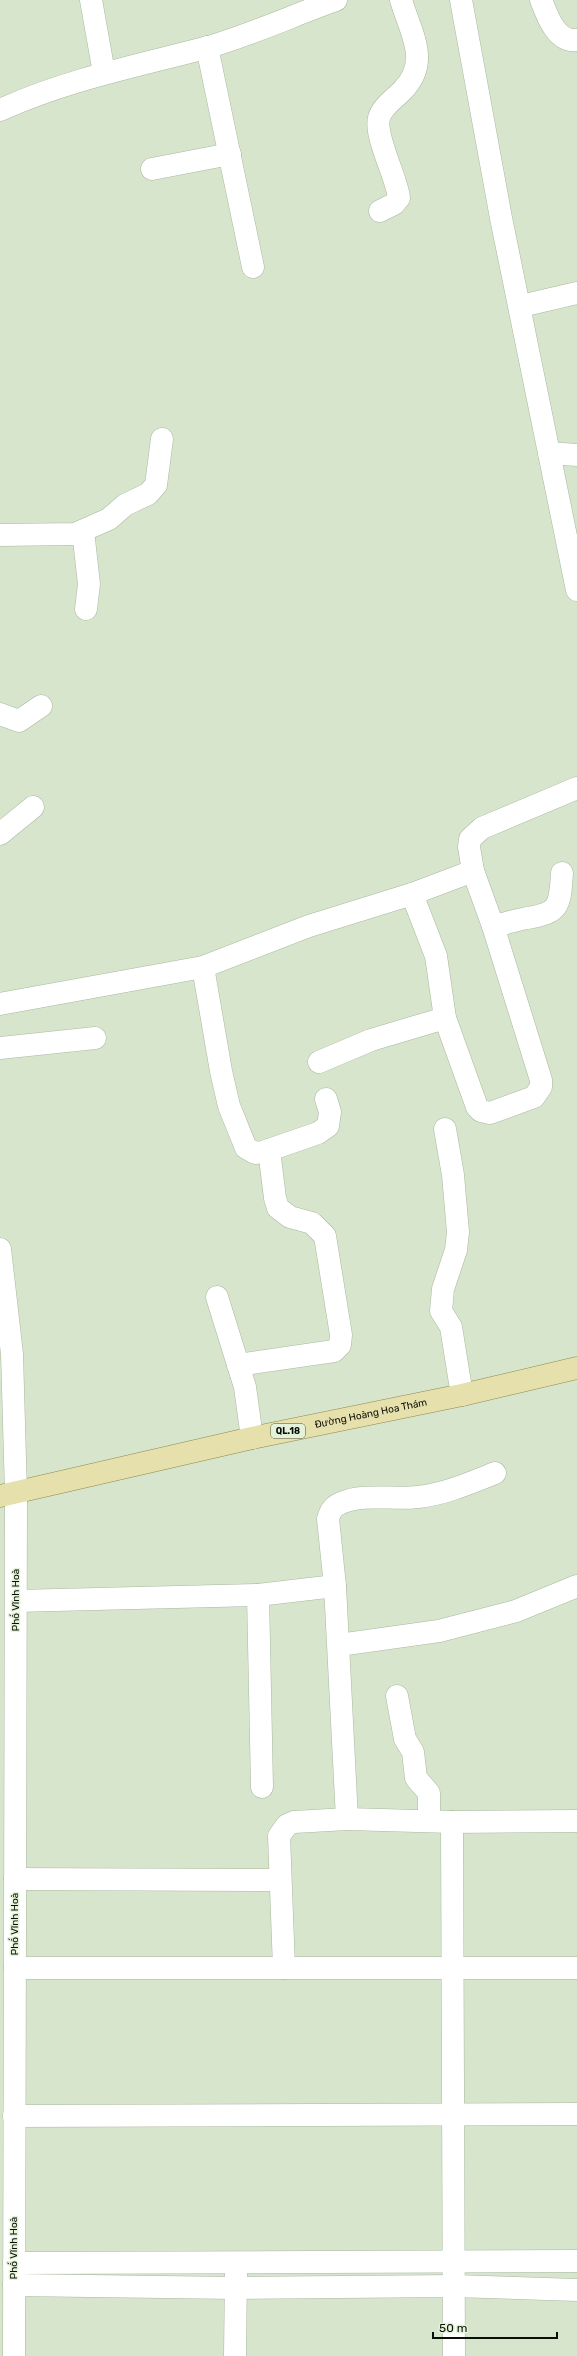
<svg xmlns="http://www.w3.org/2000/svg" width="577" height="2356" viewBox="0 0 577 2356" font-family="Rubik,sans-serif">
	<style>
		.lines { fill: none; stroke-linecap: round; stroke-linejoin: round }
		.minor-casing { stroke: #aab8a0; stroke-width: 23 }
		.major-casing { stroke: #8e894f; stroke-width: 23 }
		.minor { stroke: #fff; stroke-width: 22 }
		.major { stroke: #e6e0ad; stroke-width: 22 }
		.labels { text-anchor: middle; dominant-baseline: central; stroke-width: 3; stroke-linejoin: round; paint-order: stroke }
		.shield { fill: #e3f2d8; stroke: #4a5245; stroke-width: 1 }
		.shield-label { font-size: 9px; font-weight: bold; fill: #090e06 }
		.street-label { font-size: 10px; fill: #090e06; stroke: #e3f2d8 }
	</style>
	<rect width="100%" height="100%" fill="#d6e5cb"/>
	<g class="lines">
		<defs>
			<g id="minor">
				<path d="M 91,0 L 104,73"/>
				<path d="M 461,0 L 501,218 L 577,590"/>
				<path d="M 541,0 C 547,15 556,43 577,40"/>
				<path d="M 207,47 L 253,267"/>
				<path d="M 0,110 C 66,80 136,66 205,48 C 248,36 294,15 336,0"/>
				<path d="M 152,169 L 230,154"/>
				<path d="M 380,211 L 394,204 L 399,198 C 397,178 374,136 379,118 C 382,107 394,99 402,91 C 431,62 411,34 401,0"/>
				<path d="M 521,306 L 577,293"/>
				<path d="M 549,453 L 577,455"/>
				<path d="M 83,531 L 89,584 L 86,609"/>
				<path d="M 0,535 L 75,534 L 109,519 L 125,505 L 148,494 L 156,485 L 162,439"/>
				<path d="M 0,714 L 19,721 L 41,706"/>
				<path d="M 0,834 L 33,807"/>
				<path d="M 412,894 L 436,956 L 445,1018 L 477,1107 L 481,1111 L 490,1113 L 534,1097 L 541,1087 L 541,1080 L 493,926 L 473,871 L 469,847 L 470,839 L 482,828 L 577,788"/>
				<path d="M 493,926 C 505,924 516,920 527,918 C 560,913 560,905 562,873"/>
				<path d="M 203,967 L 221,1071 L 229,1106 L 246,1148 L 255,1153 L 263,1152 L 318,1133 L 328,1126 L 330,1112 L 326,1099"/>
				<path d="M 0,1004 L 203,967 L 309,926 L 412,894 L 473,871"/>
				<path d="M 0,1048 L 95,1038"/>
				<path d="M 319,1062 L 371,1040 L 445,1018"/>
				<path d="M 445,1129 L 453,1175 L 458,1232 L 456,1250 L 443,1289 L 441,1311 L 451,1327 L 462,1395"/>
				<path d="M 0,1249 L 12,1354 L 16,1493 L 14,2356"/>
				<path d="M 217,1297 L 245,1387 L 252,1438"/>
				<path d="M 238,1365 L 334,1351 L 340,1345 L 341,1335 L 325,1236 L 312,1223 L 290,1217 L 278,1208 L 275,1198 L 269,1150"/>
				<path d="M 258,1595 L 262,1787"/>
				<path d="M 16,1601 L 258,1595 L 335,1586"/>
				<path d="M 339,1645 L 439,1631 L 516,1611 L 577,1586"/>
				<path d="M 397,1696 L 405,1739 L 413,1752 L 416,1778 L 429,1793 L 429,1821"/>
				<path d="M 347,1819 L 335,1586 L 328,1519 C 330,1511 333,1506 341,1503 C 364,1493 393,1500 418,1497 C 445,1494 470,1483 495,1473"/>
				<path d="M 452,1822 L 454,2356"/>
				<path d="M 15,1879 L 279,1880"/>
				<path d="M 15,1968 L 577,1968"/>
				<path d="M 284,1968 L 279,1836 L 287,1825 L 294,1822 L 347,1819 L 452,1822 L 577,1821"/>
				<path d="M 14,2116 L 577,2114"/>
				<path d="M 14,2263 L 577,2261"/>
				<path d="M 14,2285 L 236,2288 L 454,2286 L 577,2290"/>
				<path d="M 235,2356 L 236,2273"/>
			</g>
			<g id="major">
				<path id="s1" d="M 0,1496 L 252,1438 L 462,1395 L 577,1368"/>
			</g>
		</defs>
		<use href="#minor" class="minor-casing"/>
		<use href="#major" class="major-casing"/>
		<use href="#minor" class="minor"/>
		<use href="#major" class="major"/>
	</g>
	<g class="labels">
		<rect class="shield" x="271" y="1424" width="34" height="14" rx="3"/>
		<g class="shield-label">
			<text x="288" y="1431">QL.18</text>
		</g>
		<g class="street-label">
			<text stroke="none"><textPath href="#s1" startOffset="380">Đường Hoàng Hoa Thám</textPath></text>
			<text transform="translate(16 1600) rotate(-90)">Phố Vĩnh Hoà</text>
			<text transform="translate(15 1924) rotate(-90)">Phố Vĩnh Hoà</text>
			<text transform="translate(14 2248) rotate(-90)">Phố Vĩnh Hoà</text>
		</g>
	</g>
	<path d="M433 2332v6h124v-6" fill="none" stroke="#090e06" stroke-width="2"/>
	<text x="439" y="2332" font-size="12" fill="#090e06" stroke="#e3f2d8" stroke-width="3" paint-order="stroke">50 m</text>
</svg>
